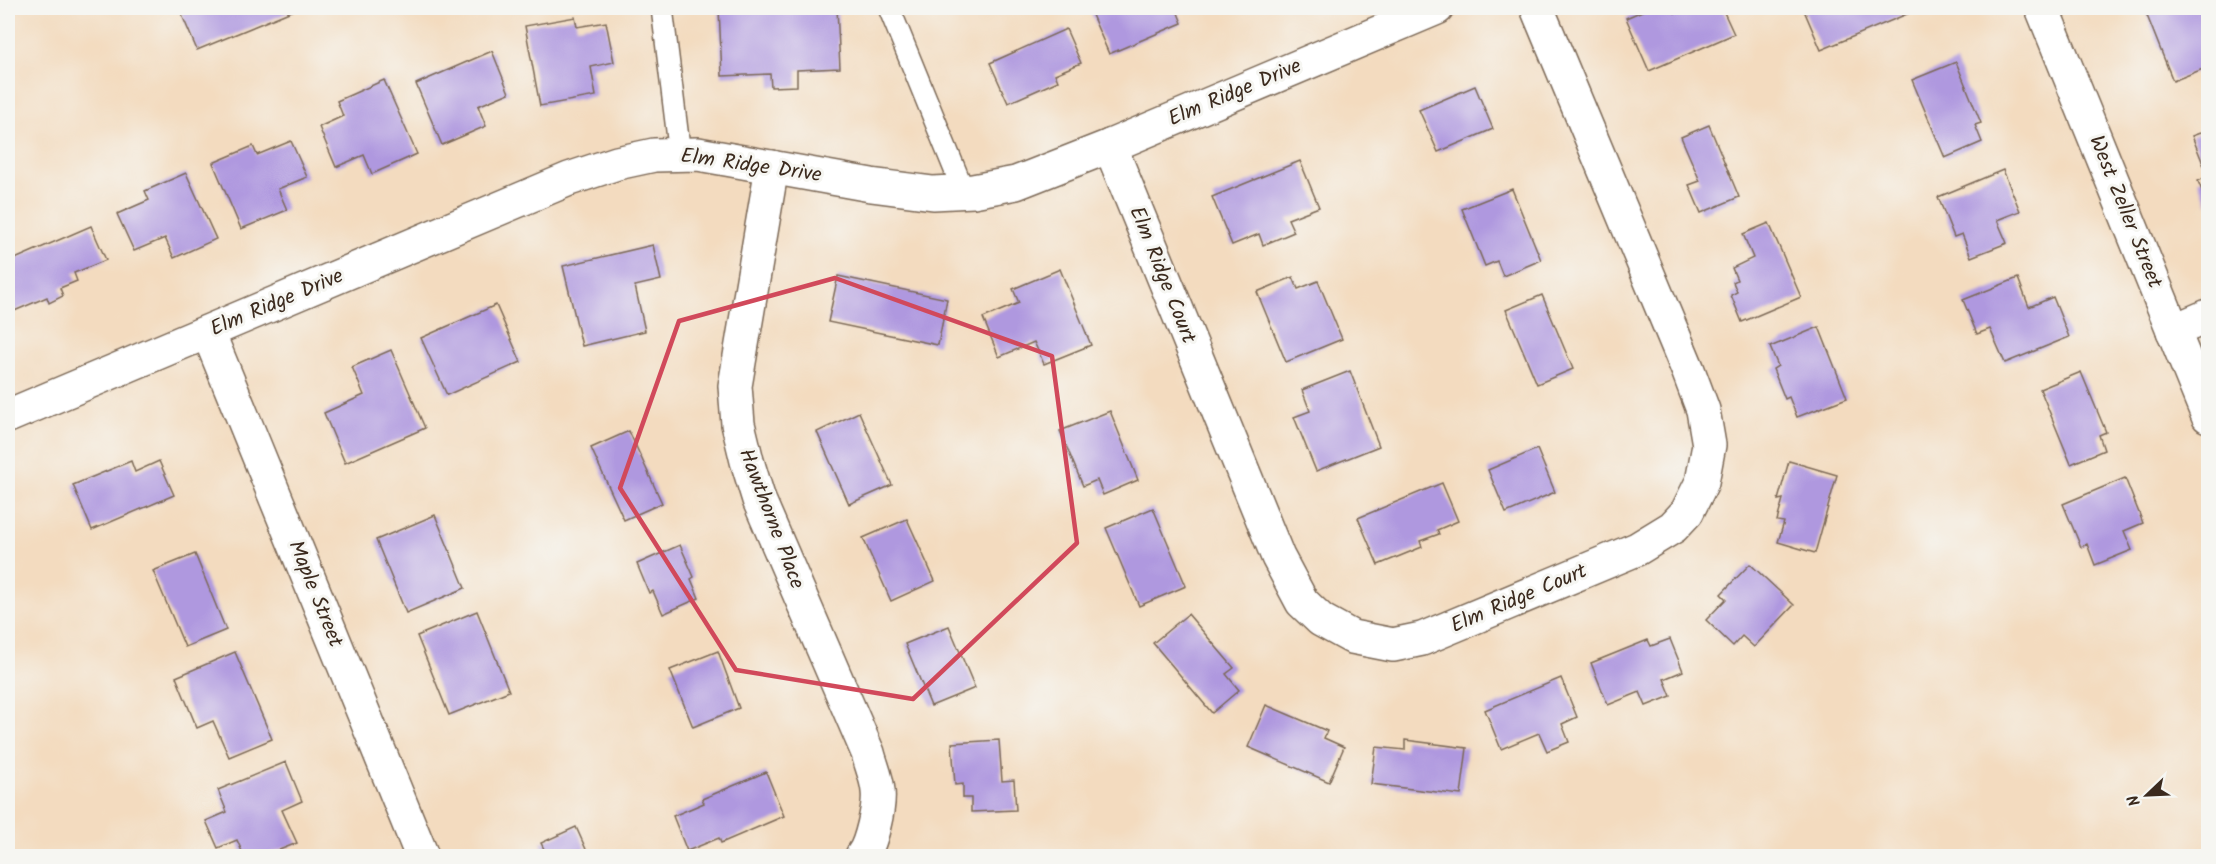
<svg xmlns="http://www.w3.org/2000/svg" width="2216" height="864" viewBox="0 0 2216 864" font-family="Kalam,sans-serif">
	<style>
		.building { fill: #af98df }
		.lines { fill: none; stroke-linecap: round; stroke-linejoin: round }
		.lane-casing { stroke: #7b6856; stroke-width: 24 }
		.street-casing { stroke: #7b6856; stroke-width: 36 }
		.secondary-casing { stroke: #7b6856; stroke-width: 36 }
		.lane { stroke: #fff; stroke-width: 21 }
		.street { stroke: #fff; stroke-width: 33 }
		.secondary { stroke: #fff; stroke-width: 33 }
		.marked { fill: none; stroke: #d1495b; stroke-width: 4.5; stroke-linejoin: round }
		.labels { text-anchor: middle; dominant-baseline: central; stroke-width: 6; stroke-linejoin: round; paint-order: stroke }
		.street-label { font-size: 21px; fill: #3b2a1e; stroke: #f6f6f2 }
	</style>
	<rect width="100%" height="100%" fill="#f6f6f2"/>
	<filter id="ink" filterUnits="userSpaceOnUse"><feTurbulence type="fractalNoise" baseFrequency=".0167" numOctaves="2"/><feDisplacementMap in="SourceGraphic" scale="12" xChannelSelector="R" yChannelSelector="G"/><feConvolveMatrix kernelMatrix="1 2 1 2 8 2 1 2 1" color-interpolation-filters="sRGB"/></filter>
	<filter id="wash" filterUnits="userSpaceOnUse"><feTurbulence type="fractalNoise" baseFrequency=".008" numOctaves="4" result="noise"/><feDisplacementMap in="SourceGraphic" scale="24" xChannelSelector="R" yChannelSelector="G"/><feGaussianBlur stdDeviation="1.35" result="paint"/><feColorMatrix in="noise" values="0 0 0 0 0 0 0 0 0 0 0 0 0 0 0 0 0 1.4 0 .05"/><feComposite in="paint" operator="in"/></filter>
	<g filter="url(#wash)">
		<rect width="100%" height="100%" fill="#f3dbbf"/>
		<g id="blocks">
			<g class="building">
				<path d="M 179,8 L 299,8 L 197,50 Z"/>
				<path d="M 719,8 L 837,8 L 840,68 L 797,70 L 797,86 L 771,87 L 770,74 L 722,76 Z"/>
				<path d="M 1089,8 L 1176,8 L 1182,23 L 1109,54 Z"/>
				<path d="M 1649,8 L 1673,8 L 1675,13 L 1687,8 L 1722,8 L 1734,34 L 1649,71 L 1626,18 Z"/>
				<path d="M 1803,8 L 1918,8 L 1919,9 L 1821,50 Z"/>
				<path d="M 2144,8 L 2208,8 L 2208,67 L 2173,81 Z"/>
				<path d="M 575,17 L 577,27 L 606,22 L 614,62 L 591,67 L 596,96 L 540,106 L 525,26 Z"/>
				<path d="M 1066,29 L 1081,63 L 1055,74 L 1058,81 L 1008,103 L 990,63 Z"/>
				<path d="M 492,51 L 509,93 L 478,106 L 486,126 L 442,145 L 416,84 Z"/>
				<path d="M 1956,62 L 1981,123 L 1975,125 L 1982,142 L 1945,158 L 1912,80 Z"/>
				<path d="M 384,80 L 417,154 L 372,174 L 364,155 L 336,167 L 319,127 L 343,116 L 337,101 Z"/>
				<path d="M 1475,86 L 1493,129 L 1438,152 L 1419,110 Z"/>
				<path d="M 1709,125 L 1739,197 L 1701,213 L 1689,185 L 1700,181 L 1681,137 Z"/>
				<path d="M 2208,130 L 2208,176 L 2192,136 Z"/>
				<path d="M 291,141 L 307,177 L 278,189 L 287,210 L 241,229 L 213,163 L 253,146 L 257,155 Z"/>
				<path d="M 1300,161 L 1319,207 L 1288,219 L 1294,232 L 1263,245 L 1259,234 L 1232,245 L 1212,197 Z"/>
				<path d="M 2003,170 L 2020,211 L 1997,220 L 2007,243 L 1971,257 L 1962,234 L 1954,237 L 1938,197 Z"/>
				<path d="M 186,173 L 216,239 L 174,258 L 165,238 L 134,251 L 117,214 L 149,200 L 145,191 Z"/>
				<path d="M 2208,176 L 2208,205 L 2198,181 Z"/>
				<path d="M 1512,189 L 1541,260 L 1503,276 L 1497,261 L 1485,266 L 1462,209 Z"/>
				<path d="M 1769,223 L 1801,297 L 1742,322 L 1731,295 L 1737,292 L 1733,282 L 1737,280 L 1732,268 L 1753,258 L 1743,234 Z"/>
				<path d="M 91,226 L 106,260 L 74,273 L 77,281 L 60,288 L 63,296 L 49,303 L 47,297 L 12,312 L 8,303 L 8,262 Z"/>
				<path d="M 653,245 L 661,280 L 635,286 L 645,331 L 582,346 L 563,266 Z"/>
				<path d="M 1060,269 L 1091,345 L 1044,364 L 1034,342 L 999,357 L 983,318 L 1019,303 L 1013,289 Z"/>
				<path d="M 838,276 L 947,299 L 938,345 L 828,322 Z"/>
				<path d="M 1293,277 L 1298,289 L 1318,281 L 1342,339 L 1286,362 L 1257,292 Z"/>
				<path d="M 2018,278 L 2029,307 L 2053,297 L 2069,337 L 2005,363 L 1990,329 L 1977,334 L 1963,300 Z"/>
				<path d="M 1542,295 L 1573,369 L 1537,384 L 1506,310 Z"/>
				<path d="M 496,305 L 521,362 L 447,395 L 421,338 Z"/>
				<path d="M 1819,327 L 1847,398 L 1797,417 L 1789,397 L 1785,399 L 1773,369 L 1778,366 L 1770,347 Z"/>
				<path d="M 391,350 L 425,428 L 345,463 L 324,413 L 364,395 L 352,367 Z"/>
				<path d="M 1350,371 L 1379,446 L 1316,471 L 1294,417 L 1310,411 L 1302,390 Z"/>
				<path d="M 2081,372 L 2106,432 L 2099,435 L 2104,450 L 2071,464 L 2040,389 Z"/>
				<path d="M 1110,411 L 1138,480 L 1103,495 L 1097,480 L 1083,486 L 1060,431 Z"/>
				<path d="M 859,412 L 892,485 L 849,504 L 817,432 Z"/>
				<path d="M 629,431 L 662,503 L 624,520 L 591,448 Z"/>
				<path d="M 1537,449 L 1555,492 L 1506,513 L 1488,470 Z"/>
				<path d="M 131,461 L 135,472 L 159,461 L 174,495 L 92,530 L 73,485 Z"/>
				<path d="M 1789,461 L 1837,475 L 1815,553 L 1778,542 L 1784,522 L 1777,521 L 1783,499 L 1778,500 Z"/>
				<path d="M 2125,478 L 2143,523 L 2124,531 L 2132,550 L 2095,565 L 2087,544 L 2081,547 L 2063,504 Z"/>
				<path d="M 1442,483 L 1458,521 L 1437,530 L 1439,534 L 1420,541 L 1422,547 L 1378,565 L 1358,518 Z"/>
				<path d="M 1153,508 L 1186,586 L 1139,606 L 1106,528 Z"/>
				<path d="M 435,515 L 465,588 L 406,613 L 376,540 Z"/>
				<path d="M 907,519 L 935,581 L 891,601 L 863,538 Z"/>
				<path d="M 680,545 L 694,577 L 691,579 L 699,598 L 663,614 L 653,591 L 649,593 L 637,564 Z"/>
				<path d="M 195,554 L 226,630 L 185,647 L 153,571 Z"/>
				<path d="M 1750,564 L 1794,605 L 1754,647 L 1742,636 L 1733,646 L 1706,620 L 1726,599 L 1721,594 Z"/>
				<path d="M 477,611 L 509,691 L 449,715 L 417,636 Z"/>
				<path d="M 1188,614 L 1234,668 L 1226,674 L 1239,690 L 1212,713 L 1153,643 Z"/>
				<path d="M 949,626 L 975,688 L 931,706 L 905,644 Z"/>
				<path d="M 1670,639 L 1683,671 L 1664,679 L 1671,696 L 1646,706 L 1640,692 L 1608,705 L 1591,663 L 1648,640 L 1651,646 Z"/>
				<path d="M 718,651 L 739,708 L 693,727 L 670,670 Z"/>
				<path d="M 235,652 L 272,739 L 229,757 L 213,721 L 197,728 L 176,677 Z"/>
				<path d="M 1561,678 L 1577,717 L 1562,724 L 1569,742 L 1547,751 L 1539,733 L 1501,749 L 1485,710 Z"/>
				<path d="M 1266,705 L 1327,731 L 1324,738 L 1344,747 L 1329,782 L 1248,747 Z"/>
				<path d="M 999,740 L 1002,781 L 1014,780 L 1016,810 L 971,812 L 971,798 L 963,798 L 963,784 L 955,785 L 952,743 Z"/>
				<path d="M 1405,740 L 1467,748 L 1461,795 L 1371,784 L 1376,747 L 1405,750 Z"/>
				<path d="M 286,762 L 302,801 L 282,810 L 297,843 L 264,856 L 244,856 L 237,840 L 218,848 L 206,821 L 227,812 L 218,790 Z"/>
				<path d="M 766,772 L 784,816 L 721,843 L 719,838 L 687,851 L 673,816 L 704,803 L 702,799 Z"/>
				<path d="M 576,827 L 589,856 L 538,856 L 546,853 L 541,843 Z"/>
			</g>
		</g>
	</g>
	<g filter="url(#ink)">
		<use href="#blocks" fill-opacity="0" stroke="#7b6856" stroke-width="1.5"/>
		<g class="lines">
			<defs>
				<g id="lane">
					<path d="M 662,8 L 680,155"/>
					<path d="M 889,8 L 964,192"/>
				</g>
				<g id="street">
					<path d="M 1110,146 L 1278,557 L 1302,602 L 1321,620 L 1352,637 L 1393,645 L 1422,639 L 1637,549 L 1673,527 L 1687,512 L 1702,482 L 1709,445 L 1703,410 L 1688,370 L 1537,8"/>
					<path d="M 772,167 L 735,386 L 738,424 L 747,461 L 759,500 L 868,753 C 871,765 877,778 878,791 C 880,806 871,845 862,856"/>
					<path d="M 2173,331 L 2208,316"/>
					<path d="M 208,332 L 422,856"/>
					<path d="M 8,416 L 569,179 L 617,163 L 654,155 L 698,154 L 871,185 L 933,193 L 973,191 L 1016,183 L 1110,146 L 1437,8"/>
				</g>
				<path id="secondary" d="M 2042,8 L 2208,416"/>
			</defs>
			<use href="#lane" class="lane-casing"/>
			<use href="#street" class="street-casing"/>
			<use href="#secondary" class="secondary-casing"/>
			<use href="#lane" class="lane"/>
			<use href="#street" class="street"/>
			<use href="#secondary" class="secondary"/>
		</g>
	</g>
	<path class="marked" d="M 835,278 L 1052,356 L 1077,543 L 913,699 L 736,670 L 620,488 L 679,321 Z"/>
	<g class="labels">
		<g class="street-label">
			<text transform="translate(1235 93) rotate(-23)">Elm Ridge Drive</text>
			<text transform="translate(751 166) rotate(8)">Elm Ridge Drive</text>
			<text transform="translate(2125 212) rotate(68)">West Zeller Street</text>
			<text transform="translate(1162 275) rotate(68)">Elm Ridge Court</text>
			<text transform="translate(277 303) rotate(-23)">Elm Ridge Drive</text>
			<text transform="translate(771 519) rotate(69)">Hawthorne Place</text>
			<text transform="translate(315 594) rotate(68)">Maple Street</text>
			<text transform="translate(1519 599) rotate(-23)">Elm Ridge Court</text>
		</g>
	</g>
	<rect width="2216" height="864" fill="none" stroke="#f6f6f2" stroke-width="30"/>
	<g transform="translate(2147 795) rotate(247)" stroke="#f6f6f2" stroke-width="4.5" paint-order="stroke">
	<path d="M0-4.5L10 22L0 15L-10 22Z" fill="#3b2a1e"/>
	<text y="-9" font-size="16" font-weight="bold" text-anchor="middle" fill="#3b2a1e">N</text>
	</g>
</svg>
